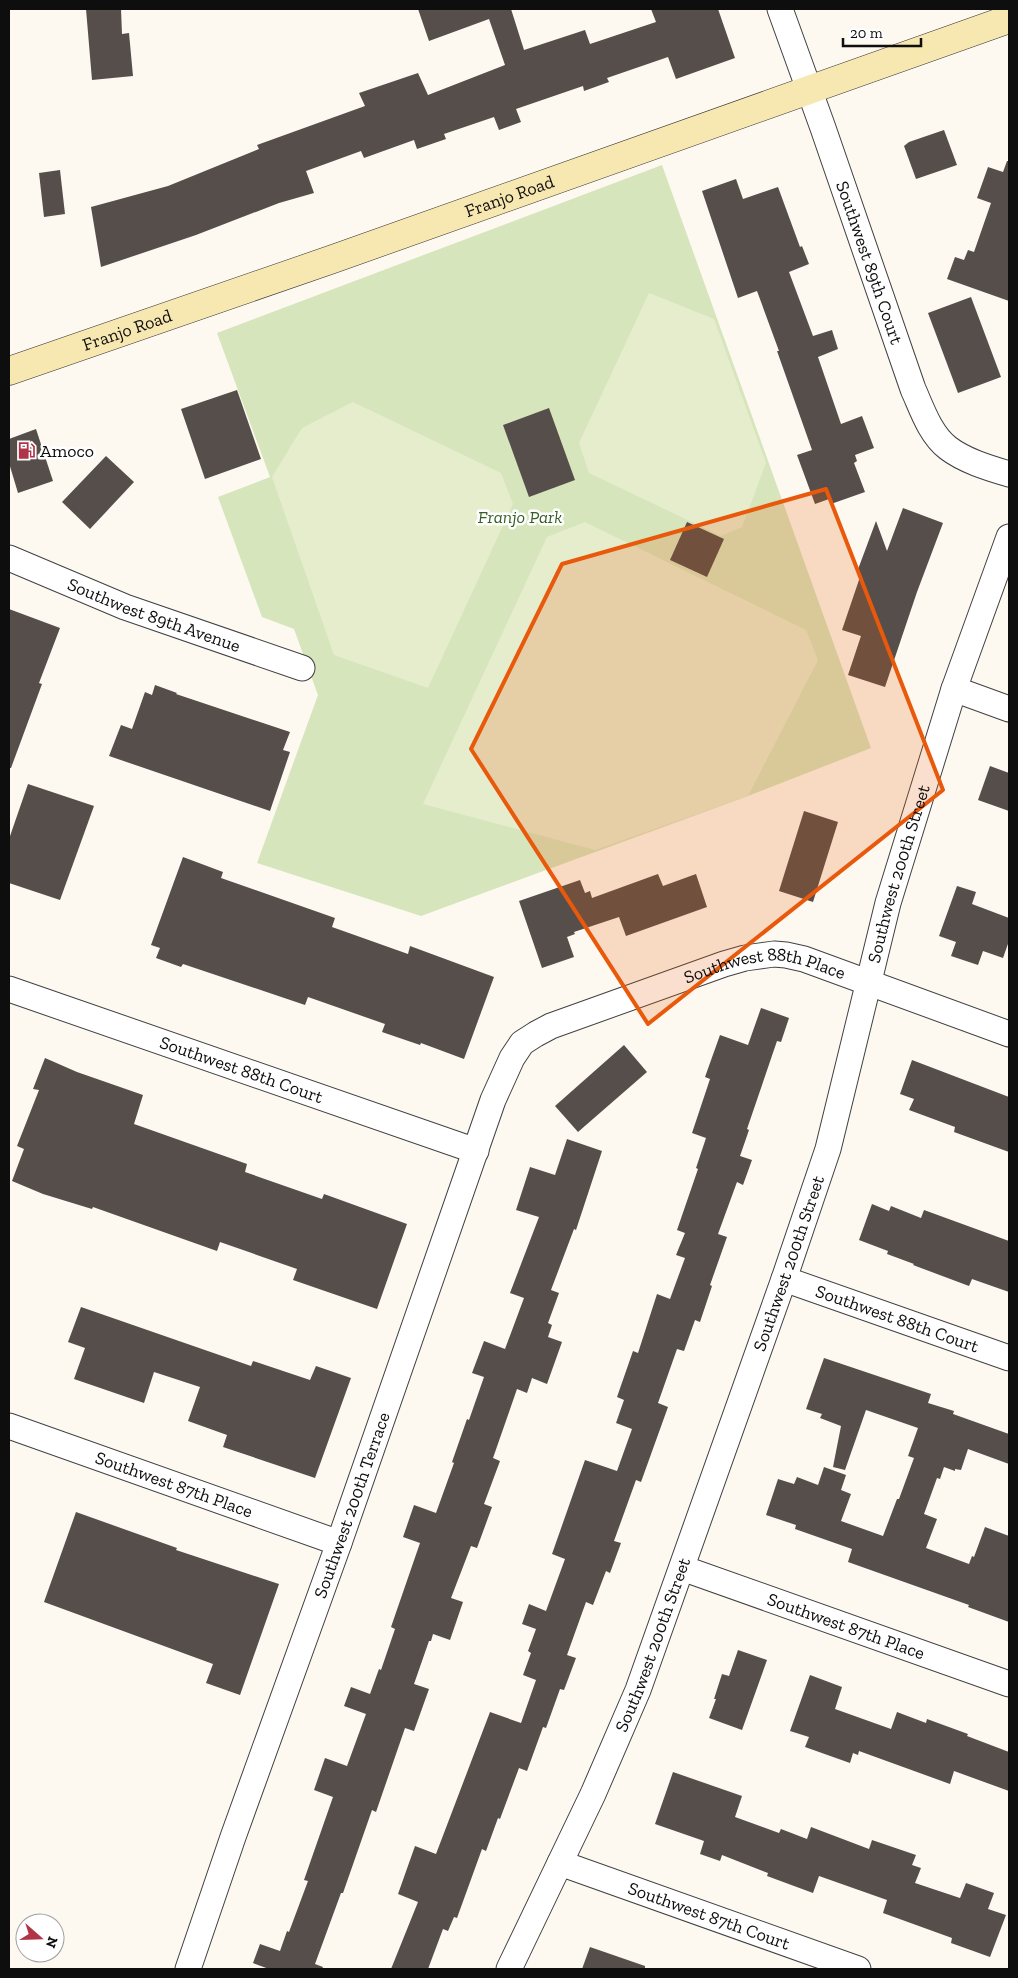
<svg xmlns="http://www.w3.org/2000/svg" width="1018" height="1978" viewBox="0 0 1018 1978" font-family="'Zilla Slab',serif">
	<style>
		.green { fill: #d6e5bc }
		.pitch { fill: #e6edcd }
		.building { fill: #554e4b }
		.lines { fill: none; stroke-linecap: round; stroke-linejoin: round }
		.street-casing { stroke: #414141; stroke-width: 27 }
		.secondary-casing { stroke: #303030; stroke-width: 29 }
		.street { stroke: #fff; stroke-width: 25 }
		.secondary { stroke: #f7e7b1; stroke-width: 28 }
		.marked { fill: #e8590c; fill-opacity: 0.2; stroke: #e8590c; stroke-width: 4; stroke-linejoin: round }
		.labels { text-anchor: middle; dominant-baseline: central; stroke-width: 5; stroke-linejoin: round; paint-order: stroke }
		.street-label { font-size: 18px; fill: #0e0e0e; stroke: #fff }
		.poi-label { font-size: 18px; fill: #0e0e0e; stroke: #fff; text-anchor: start }
		.park-label { font-size: 18px; font-style: italic; fill: #375f24; stroke: #fff }
	</style>
	<rect width="100%" height="100%" fill="#fdf9f0"/>
	<path class="green" d="M 662,165 L 871,748 L 748,796 L 421,916 L 257,863 L 318,695 L 294,629 L 262,617 L 218,497 L 270,477 L 217,333 Z"/>
	<g class="pitch">
		<path d="M 649,293 L 714,319 L 766,463 L 742,527 L 721,536 L 589,473 L 579,443 Z"/>
		<path d="M 353,402 L 501,473 L 513,504 L 428,688 L 334,655 L 272,477 L 302,428 Z"/>
		<path d="M 585,522 L 806,630 L 818,660 L 748,796 L 595,850 L 423,804 L 547,537 Z"/>
	</g>
	<g class="building">
		<path d="M 86,9 L 121,9 L 122,34 L 129,33 L 133,76 L 92,80 Z"/>
		<path d="M 418,9 L 511,9 L 524,50 L 585,30 L 590,44 L 656,22 L 651,9 L 718,9 L 735,58 L 676,79 L 668,57 L 607,78 L 609,82 L 584,91 L 583,86 L 516,109 L 521,122 L 499,130 L 494,117 L 444,134 L 446,139 L 417,149 L 414,140 L 364,158 L 361,151 L 306,171 L 314,193 L 279,203 L 196,235 L 101,267 L 91,207 L 168,186 L 259,149 L 257,145 L 365,106 L 359,93 L 418,73 L 428,95 L 505,65 L 489,19 L 429,41 Z"/>
		<path d="M 944,130 L 957,165 L 916,179 L 904,146 L 909,142 Z"/>
		<path d="M 1007,161 L 1009,161 L 1009,301 L 947,279 L 955,257 L 964,260 L 968,250 L 974,252 L 991,203 L 977,198 L 988,167 L 1003,172 Z"/>
		<path d="M 60,170 L 65,214 L 44,217 L 39,173 Z"/>
		<path d="M 736,179 L 743,199 L 778,187 L 800,247 L 802,246 L 809,264 L 789,272 L 813,336 L 832,330 L 838,349 L 818,357 L 841,424 L 862,416 L 874,448 L 855,455 L 857,461 L 854,463 L 865,492 L 831,504 L 829,499 L 815,504 L 797,455 L 812,450 L 777,351 L 779,351 L 757,291 L 738,298 L 702,191 Z"/>
		<path d="M 971,297 L 1001,377 L 958,393 L 928,313 Z"/>
		<path d="M 237,390 L 261,459 L 205,479 L 181,409 Z"/>
		<path d="M 549,408 L 575,480 L 529,497 L 503,425 Z"/>
		<path d="M 36,429 L 53,481 L 18,493 L 9,463 L 9,439 Z"/>
		<path d="M 106,456 L 134,482 L 90,529 L 62,502 Z"/>
		<path d="M 903,508 L 943,523 L 917,592 L 885,687 L 848,675 L 861,636 L 842,630 L 861,574 L 857,572 L 876,521 L 887,551 Z"/>
		<path d="M 687,522 L 724,539 L 707,577 L 670,560 Z"/>
		<path d="M 9,609 L 60,628 L 39,683 L 42,684 L 11,768 L 9,768 Z"/>
		<path d="M 155,685 L 177,693 L 176,694 L 290,732 L 283,750 L 290,752 L 270,811 L 109,756 L 121,725 L 132,729 L 145,692 L 152,695 Z"/>
		<path d="M 990,766 L 1009,773 L 1009,811 L 978,800 Z"/>
		<path d="M 28,784 L 94,806 L 60,900 L 9,883 L 9,839 Z"/>
		<path d="M 804,811 L 838,822 L 813,902 L 779,891 Z"/>
		<path d="M 183,857 L 223,872 L 221,878 L 335,918 L 332,927 L 408,954 L 410,946 L 494,977 L 464,1059 L 421,1043 L 420,1045 L 382,1032 L 385,1024 L 308,997 L 305,1005 L 183,964 L 181,967 L 156,958 L 160,948 L 151,945 Z"/>
		<path d="M 658,874 L 663,886 L 696,874 L 707,907 L 626,936 L 619,917 L 574,932 L 575,934 L 567,937 L 574,957 L 542,968 L 519,901 L 580,880 L 585,893 L 590,891 L 592,898 Z"/>
		<path d="M 957,886 L 976,892 L 972,904 L 1009,918 L 1009,941 L 1003,958 L 983,951 L 978,965 L 951,956 L 956,942 L 939,936 Z"/>
		<path d="M 761,1008 L 789,1018 L 781,1042 L 777,1041 L 747,1129 L 749,1130 L 740,1156 L 752,1160 L 743,1185 L 737,1182 L 718,1234 L 727,1237 L 710,1285 L 712,1286 L 700,1322 L 695,1320 L 684,1351 L 677,1349 L 658,1403 L 668,1407 L 641,1482 L 636,1480 L 614,1541 L 621,1543 L 610,1573 L 606,1571 L 593,1605 L 586,1602 L 567,1655 L 576,1658 L 564,1690 L 560,1689 L 546,1728 L 543,1727 L 527,1771 L 519,1768 L 500,1819 L 498,1818 L 486,1851 L 482,1849 L 457,1918 L 454,1917 L 448,1931 L 443,1929 L 428,1969 L 391,1969 L 418,1902 L 398,1894 L 415,1846 L 436,1854 L 490,1712 L 521,1723 L 536,1680 L 523,1675 L 531,1653 L 528,1651 L 536,1629 L 522,1624 L 529,1604 L 546,1611 L 565,1559 L 552,1554 L 585,1460 L 617,1471 L 632,1429 L 616,1423 L 624,1400 L 617,1397 L 633,1351 L 638,1353 L 657,1294 L 670,1299 L 685,1258 L 676,1255 L 685,1233 L 677,1230 L 698,1169 L 696,1168 L 706,1138 L 692,1133 L 710,1079 L 705,1077 L 720,1035 L 748,1045 Z"/>
		<path d="M 624,1045 L 647,1072 L 578,1132 L 555,1106 Z"/>
		<path d="M 45,1058 L 77,1072 L 143,1095 L 134,1124 L 247,1164 L 245,1172 L 322,1199 L 324,1194 L 407,1224 L 377,1309 L 293,1280 L 297,1269 L 220,1242 L 217,1251 L 93,1207 L 92,1209 L 43,1194 L 12,1181 L 24,1149 L 17,1146 L 39,1090 L 33,1089 Z"/>
		<path d="M 912,1060 L 1009,1097 L 1009,1152 L 954,1132 L 955,1127 L 909,1110 L 914,1099 L 900,1094 Z"/>
		<path d="M 567,1139 L 602,1151 L 576,1230 L 574,1229 L 551,1290 L 559,1293 L 548,1323 L 552,1325 L 548,1337 L 562,1342 L 547,1384 L 532,1378 L 527,1393 L 517,1389 L 493,1458 L 500,1461 L 484,1504 L 492,1507 L 477,1548 L 471,1546 L 451,1598 L 463,1602 L 450,1640 L 433,1634 L 431,1641 L 429,1641 L 414,1684 L 429,1689 L 414,1731 L 405,1728 L 376,1812 L 372,1810 L 343,1893 L 341,1893 L 315,1964 L 323,1967 L 322,1969 L 269,1969 L 253,1963 L 260,1944 L 280,1951 L 287,1931 L 289,1932 L 308,1881 L 304,1880 L 333,1797 L 314,1790 L 325,1758 L 347,1766 L 366,1714 L 344,1706 L 351,1687 L 370,1694 L 379,1669 L 381,1670 L 395,1629 L 391,1627 L 420,1543 L 403,1537 L 414,1505 L 436,1513 L 454,1463 L 452,1462 L 467,1419 L 469,1420 L 484,1377 L 472,1373 L 484,1341 L 505,1349 L 524,1298 L 510,1293 L 539,1217 L 516,1210 L 530,1167 L 555,1175 Z"/>
		<path d="M 872,1204 L 889,1211 L 891,1206 L 921,1218 L 924,1210 L 1009,1241 L 1009,1292 L 972,1279 L 969,1286 L 913,1265 L 914,1264 L 887,1254 L 888,1251 L 859,1240 Z"/>
		<path d="M 81,1307 L 251,1366 L 253,1361 L 310,1380 L 316,1366 L 351,1378 L 315,1478 L 223,1447 L 227,1435 L 188,1421 L 200,1387 L 154,1372 L 144,1403 L 74,1379 L 85,1348 L 68,1342 Z"/>
		<path d="M 824,1358 L 931,1394 L 928,1403 L 954,1411 L 953,1414 L 1009,1434 L 1009,1464 L 968,1449 L 961,1470 L 955,1469 L 955,1471 L 944,1467 L 940,1479 L 937,1478 L 924,1514 L 937,1519 L 926,1548 L 969,1564 L 972,1556 L 974,1557 L 985,1527 L 1009,1536 L 1009,1622 L 968,1607 L 969,1605 L 848,1562 L 852,1549 L 795,1529 L 796,1525 L 766,1515 L 778,1479 L 794,1484 L 797,1477 L 818,1485 L 824,1467 L 846,1475 L 841,1490 L 851,1494 L 841,1521 L 883,1536 L 897,1499 L 899,1499 L 914,1458 L 908,1456 L 918,1428 L 866,1410 L 845,1470 L 833,1467 L 841,1426 L 820,1418 L 822,1414 L 806,1409 Z"/>
		<path d="M 76,1512 L 177,1548 L 176,1550 L 279,1584 L 240,1695 L 206,1683 L 213,1664 L 44,1602 Z"/>
		<path d="M 738,1650 L 767,1660 L 742,1730 L 709,1718 L 716,1699 L 714,1699 L 722,1674 L 729,1676 Z"/>
		<path d="M 810,1675 L 842,1687 L 835,1709 L 891,1729 L 897,1712 L 926,1723 L 927,1719 L 968,1734 L 967,1736 L 1009,1752 L 1009,1791 L 954,1771 L 950,1784 L 859,1751 L 858,1755 L 853,1753 L 850,1763 L 805,1747 L 809,1737 L 790,1731 Z"/>
		<path d="M 673,1772 L 742,1796 L 735,1817 L 779,1833 L 781,1829 L 807,1839 L 811,1827 L 869,1849 L 872,1840 L 916,1855 L 912,1865 L 921,1868 L 915,1883 L 960,1898 L 966,1883 L 994,1893 L 988,1909 L 1006,1915 L 990,1957 L 951,1943 L 952,1938 L 883,1913 L 887,1900 L 819,1876 L 813,1893 L 767,1876 L 768,1873 L 722,1855 L 720,1861 L 700,1854 L 704,1841 L 655,1824 Z"/>
		<path d="M 590,1947 L 645,1966 L 645,1969 L 582,1969 Z"/>
	</g>
	<g class="lines">
		<defs>
			<g id="street">
				<path id="s1" d="M 780,9 L 823,128 L 913,389 C 922,409 930,434 948,448 C 965,461 989,468 1009,474"/>
				<path id="s2" d="M 9,558 L 125,607 L 302,668"/>
				<path d="M 954,689 L 1009,709"/>
				<path id="s3" d="M 9,989 L 476,1151"/>
				<path id="s4" d="M 784,1279 L 1009,1358"/>
				<path id="s5" d="M 9,1426 L 339,1543"/>
				<path id="s6" d="M 682,1568 L 1009,1684"/>
				<path id="s7" d="M 560,1863 L 858,1969"/>
				<path id="s8" d="M 188,1969 L 233,1837 L 339,1543 L 493,1100 L 512,1058 L 522,1043 L 536,1034 L 551,1026 L 724,964 L 745,958 L 774,954 L 786,955 L 804,959 L 1009,1034"/>
				<path id="s9" d="M 509,1969 L 593,1794 L 638,1690 L 784,1279 L 828,1149 L 888,903 L 954,689 L 1009,537"/>
			</g>
			<g id="secondary">
				<path id="s10" d="M 9,371 L 333,259 L 1009,19"/>
			</g>
		</defs>
		<use href="#street" class="street-casing"/>
		<use href="#secondary" class="secondary-casing"/>
		<use href="#street" class="street"/>
		<use href="#secondary" class="secondary"/>
	</g>
	<path class="marked" d="M 826,489 L 943,790 L 648,1024 L 471,749 L 562,564 Z"/>
	<defs>
		<symbol id="fuel-bare" viewBox="-9 -9 18 18"><path d="M-5.5-6h7V0h2V4h1.3V-2.5L3-4.5l.8-.8L6-3V5H2.5V1h-1V6h-7ZM-4.2-4.7v3.2H.2V-4.7Z" fill="#b03348" stroke="#fff" stroke-width="2.5" paint-order="stroke"/></symbol>
	</defs>
	<g fill-rule="evenodd">
		<use href="#fuel-bare" x="14" y="438" width="25" height="25"/>
	</g>
	<g class="labels">
		<g class="street-label">
			<text stroke="none"><textPath href="#s10" startOffset="530">Franjo Road</textPath></text>
			<text stroke="none"><textPath href="#s1" startOffset="269">Southwest 89th Court</textPath></text>
			<text stroke="none"><textPath href="#s10" startOffset="125">Franjo Road</textPath></text>
			<text stroke="none"><textPath href="#s2" startOffset="156">Southwest 89th Avenue</textPath></text>
			<text stroke="none"><textPath href="#s9" startOffset="1165">Southwest 200th Street</textPath></text>
			<text stroke="none"><textPath href="#s8" startOffset="1244">Southwest 88th Place</textPath></text>
			<text stroke="none"><textPath href="#s3" startOffset="246">Southwest 88th Court</textPath></text>
			<text stroke="none"><textPath href="#s9" startOffset="760">Southwest 200th Street</textPath></text>
			<text stroke="none"><textPath href="#s4" startOffset="120">Southwest 88th Court</textPath></text>
			<text stroke="none"><textPath href="#s5" startOffset="175">Southwest 87th Place</textPath></text>
			<text stroke="none"><textPath href="#s8" startOffset="492">Southwest 200th Terrace</textPath></text>
			<text stroke="none"><textPath href="#s6" startOffset="174">Southwest 87th Place</textPath></text>
			<text stroke="none"><textPath href="#s9" startOffset="355">Southwest 200th Street</textPath></text>
			<text stroke="none"><textPath href="#s7" startOffset="158">Southwest 87th Court</textPath></text>
		</g>
		<g class="poi-label">
			<text x="40" y="451">Amoco</text>
		</g>
		<g class="park-label">
			<text x="520" y="517">Franjo Park</text>
		</g>
	</g>
	<rect width="1018" height="1978" fill="none" stroke="#0e0e0e" stroke-width="20"/>
	<g transform="translate(40 1938) rotate(110)"><circle r="24" fill="#ffffff" stroke="#9f9f9f"/>
	<path d="M0-4L9 19L0 12L-9 19Z" fill="#b03348"/>
	<text y="-8" font-size="14" font-weight="bold" text-anchor="middle" fill="#0e0e0e">N</text>
	</g>
	<path d="M843 38v8h78v-8" fill="none" stroke="#0e0e0e" stroke-width="2.5"/>
	<text x="850" y="38" font-size="15" fill="#0e0e0e" stroke="#ffffff" stroke-width="4" paint-order="stroke">20 m</text>
</svg>
